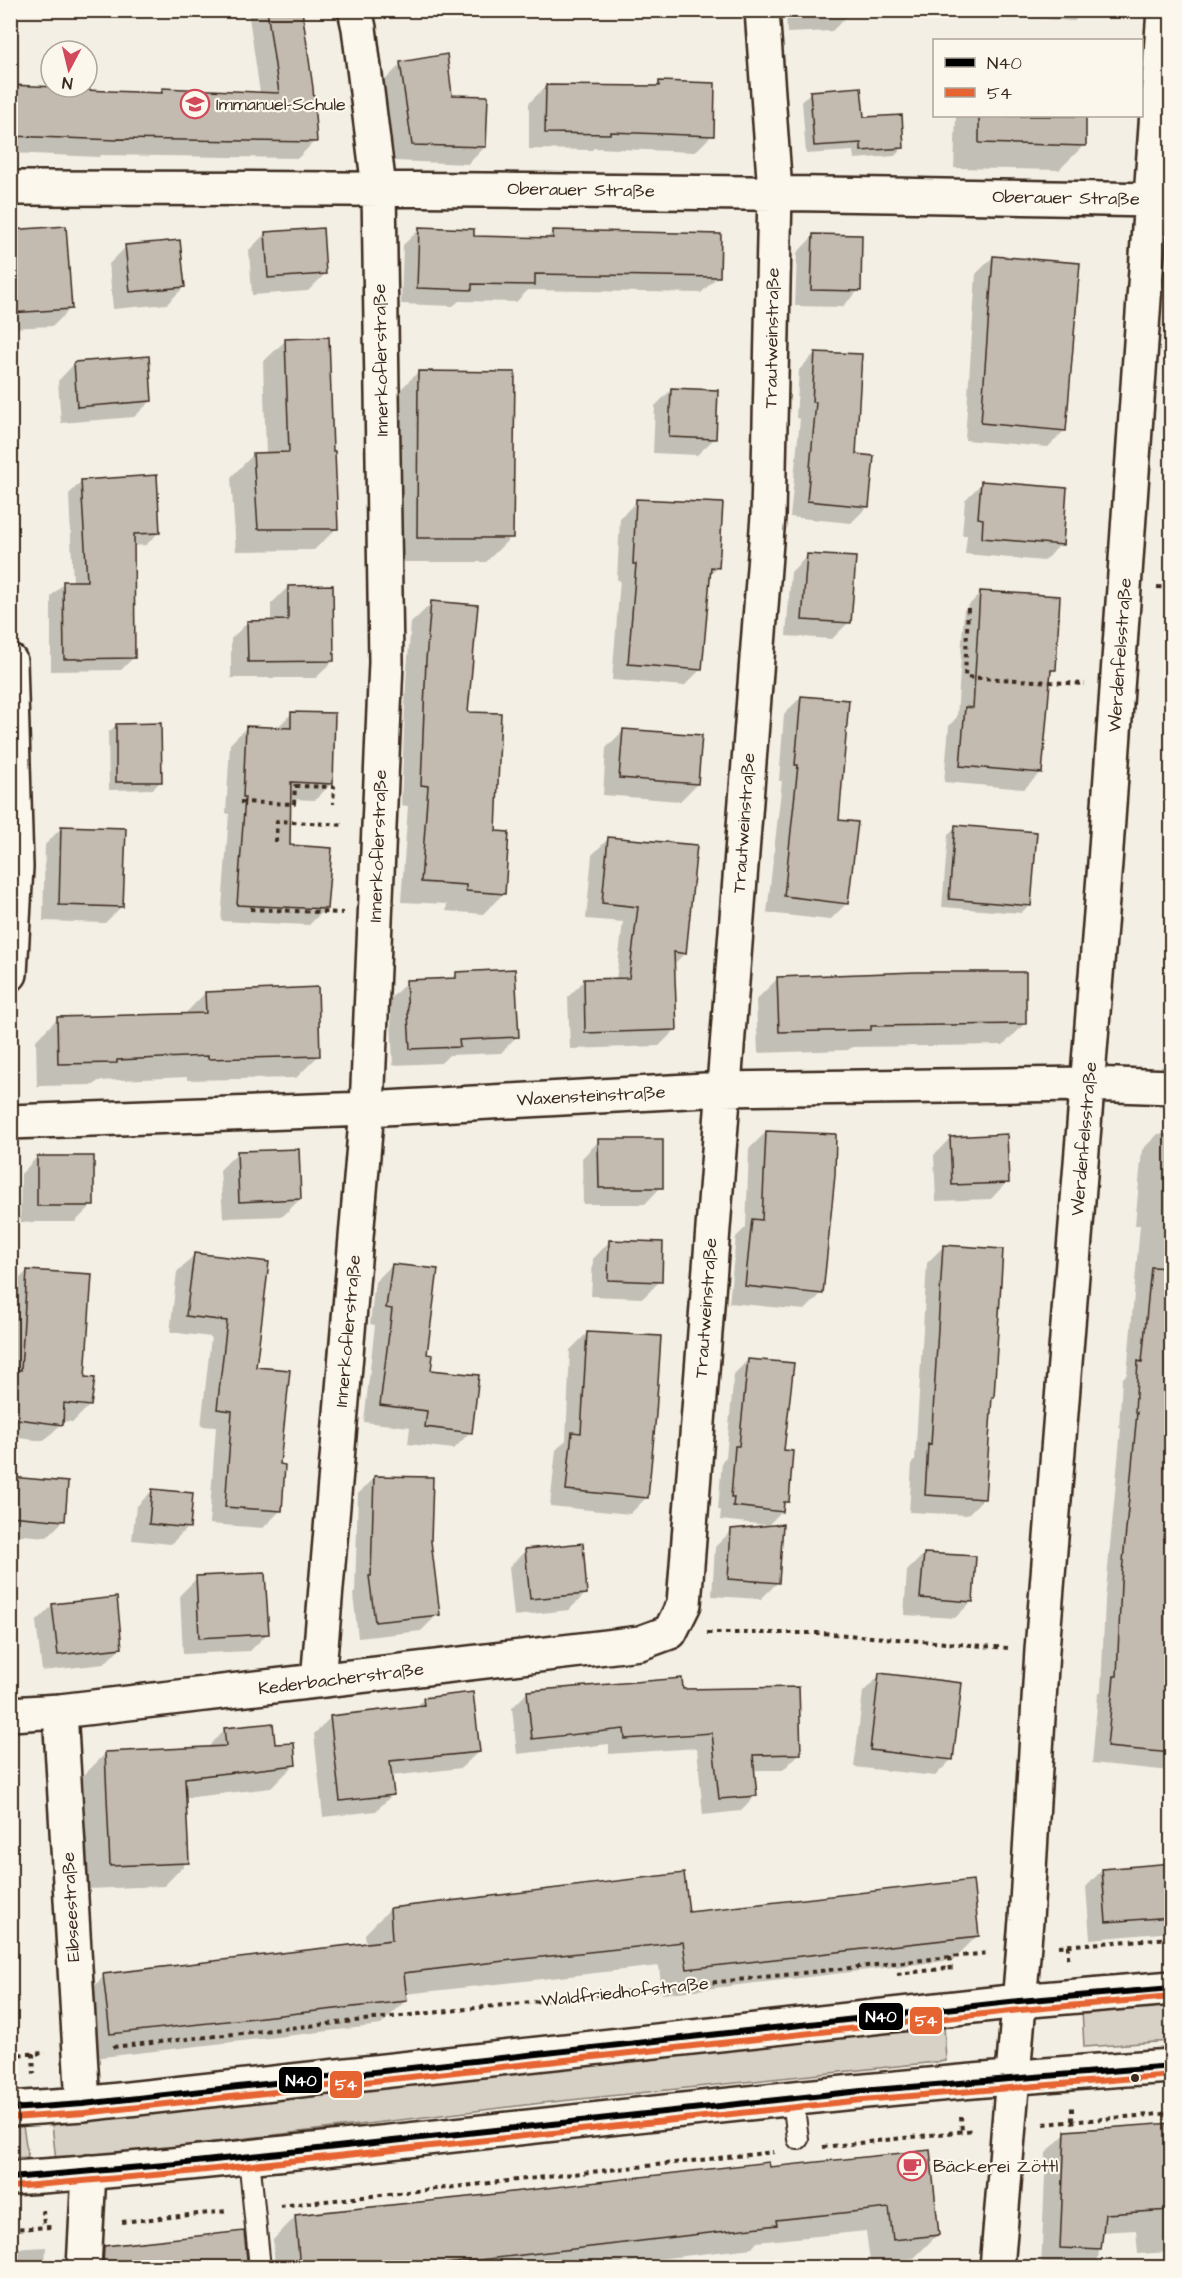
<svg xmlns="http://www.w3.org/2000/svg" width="1182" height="2278" viewBox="0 0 1182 2278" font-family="'Architects Daughter',sans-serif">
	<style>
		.green { fill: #d8d1c6; stroke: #8a7e72; stroke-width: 1.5 }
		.shadow { fill: #0003 }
		.building { fill: #c3bbb0; stroke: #3b2a1e; stroke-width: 1.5 }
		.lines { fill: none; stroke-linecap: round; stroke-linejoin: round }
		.lane-casing { stroke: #3b2a1e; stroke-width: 24 }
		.street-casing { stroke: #3b2a1e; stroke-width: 38 }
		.secondary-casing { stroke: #3b2a1e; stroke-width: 38 }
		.path { stroke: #3b2a1e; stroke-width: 4; stroke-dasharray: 4.5 4.5; stroke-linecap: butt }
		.lane { stroke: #fbf7ec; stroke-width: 20 }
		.street { stroke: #fbf7ec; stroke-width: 33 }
		.secondary { stroke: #fbf7ec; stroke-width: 33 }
		.bus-1-casing { stroke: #fbf7ec; stroke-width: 10 }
		.bus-2-casing { stroke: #fbf7ec; stroke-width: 10 }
		.bus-1 { stroke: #000; stroke-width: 6 }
		.bus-2 { stroke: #e66432; stroke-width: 6 }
		.bus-dot { fill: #3b2a1e; stroke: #fbf7ec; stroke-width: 2 }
		.labels { text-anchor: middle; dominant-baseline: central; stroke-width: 4.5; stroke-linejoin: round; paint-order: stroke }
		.poi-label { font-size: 18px; fill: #3b2a1e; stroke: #fbf7ec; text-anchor: start }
		.street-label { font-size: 18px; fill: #3b2a1e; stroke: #fbf7ec }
		.line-badge { stroke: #fbf7ec; stroke-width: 2 }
		.badge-label { font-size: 16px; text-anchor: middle; font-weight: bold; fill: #fff }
	</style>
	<rect width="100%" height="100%" fill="#f3efe4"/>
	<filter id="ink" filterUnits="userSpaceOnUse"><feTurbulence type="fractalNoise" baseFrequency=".0167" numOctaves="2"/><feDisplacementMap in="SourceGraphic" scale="12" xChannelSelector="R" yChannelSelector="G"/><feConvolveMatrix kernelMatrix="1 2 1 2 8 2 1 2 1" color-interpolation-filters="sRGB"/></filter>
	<g filter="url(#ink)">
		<path class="green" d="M1171,2003V2041L1084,2047L1082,2009Z
			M944,2025L946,2061L542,2103L56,2161L52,2125L544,2066Z
			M11,2120H22L28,2157L11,2158Z"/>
		<path class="shadow" d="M248,10H300L315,141L298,158L101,155L99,157L10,153V86L55,91L158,94L162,90L260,93Z
			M786,10H849V14L832,31L787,33Z
			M993,10H1085L1074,21L992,15Z
			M401,64L451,96L485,147L468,164L395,161L384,81Z
			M659,83L712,135L695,152L594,148L592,150L529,149V103L546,86L654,88Z
			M811,92L862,119L903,147L895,156L854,159L853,151L806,154L802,101Z
			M956,116H1085L1084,145L1059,170L954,168Z
			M420,229L472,238L546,239L553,232L718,276L701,293L528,290L516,302L459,301L453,306L401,304L403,245Z
			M10,231L70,309L53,326L10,328Z
			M266,233L325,274L308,291L252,295L249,250Z
			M813,236L859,290L842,307L795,306L797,253Z
			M126,247L184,287L167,304L113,309L109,264Z
			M993,257L1065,430L1048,447L965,440L976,274Z
			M286,340L331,453L337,528L314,550L236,551L231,477L254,454H266L263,362Z
			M815,353L868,506L851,523L790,517L800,419L796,418L799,370Z
			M74,364L151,401L134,417L61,423L58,381Z
			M418,372L511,537L486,562H392L393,397Z
			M672,389L714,439L697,455L653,453L655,406Z
			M82,481L159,532L146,545L133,546L134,657L121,670L51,671V596L64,583H73L69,494Z
			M982,483L1061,544L1044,561L965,554L967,535H962L965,500Z
			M637,501L718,567L709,576L701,669L684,686L612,680L620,580H617L620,518Z
			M808,555L849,622L832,639L786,636L791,572Z
			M288,587L333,661L316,678H231V639L248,622H271V604Z
			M981,593L1054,670L1049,675L1041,772L1024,789L944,782L949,726L957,717L964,610Z
			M432,603L467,713L494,832L504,893L483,914L446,911L447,904L401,902L408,806L401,805L406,681L411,623Z
			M801,697L838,822L847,903L830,920L767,913L782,781H779L784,714Z
			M292,713L332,783L315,800L289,799L288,847L326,908L309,925L221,921L229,814L226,813L230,744L247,727L276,729Z
			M116,725L161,781L153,789L109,790L108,733Z
			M623,731L697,784L680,801L603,795L606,748Z
			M956,826L1029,905L1021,913L942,907L948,835Z
			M61,828L122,906L105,923L43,921L45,845Z
			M608,839L685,953L673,965L675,1030L659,1046L570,1049L568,997L584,981L616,980L623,922L586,919L592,855Z
			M457,974L517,1036L501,1053L449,1055L441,1063L393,1065L390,999L407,982L450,980Z
			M778,978L1025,1024L1003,1045L852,1047L848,1050L758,1053L756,1000Z
			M205,993L318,1056L296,1078L187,1080V1077L98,1081L94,1085L37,1086L36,1040L58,1018L184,1015Z
			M766,1132L822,1293L805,1310L729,1303L736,1237L746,1227L749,1149Z
			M1158,1134H1172L1171,1771L1092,1763L1098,1694L1101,1691L1105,1600L1121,1428H1119L1122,1379L1127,1374L1140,1225H1135L1142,1150Z
			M950,1138L1007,1182L991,1199L936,1201L934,1155Z
			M599,1141L661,1187L645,1204H583L582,1158Z
			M237,1153L300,1199L283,1216L223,1218L220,1170Z
			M37,1157L92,1205L75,1222H20L21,1174Z
			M609,1242L660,1281L643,1298L591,1296L593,1259Z
			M944,1246L993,1396L990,1399L984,1498L967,1515L909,1512L912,1463L915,1460L927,1263Z
			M194,1255L254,1368L278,1466L280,1511L263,1528L209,1524L216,1427L201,1426L211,1337L170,1332L177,1272Z
			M392,1265L430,1371L470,1432L454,1449L408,1444L410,1427L364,1422L375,1325L370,1324L375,1282Z
			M27,1271L84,1379L90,1405L73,1422L61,1421V1424L44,1441L10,1437V1288Z
			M587,1333L647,1497L630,1514L550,1506L556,1450L566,1440L570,1350Z
			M748,1360L783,1452L787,1501L782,1506V1511L768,1525L720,1520L721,1510H718L722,1461L726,1457L734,1374Z
			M375,1477L430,1542L438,1614L421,1631L358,1638L353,1594L355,1592L358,1494Z
			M10,1479L64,1520L47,1537L10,1534Z
			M153,1490L188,1527L171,1544L132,1540L136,1507Z
			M732,1530L778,1582L761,1599L712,1596L715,1547Z
			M526,1550L586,1593L569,1610L514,1616L509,1567Z
			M924,1554L972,1601L955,1618L904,1615L907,1571Z
			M197,1578L267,1634L250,1651L183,1654L180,1595Z
			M53,1605L121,1647L104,1664L42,1671L36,1622Z
			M880,1675L952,1759L935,1776L854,1767L863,1692Z
			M682,1690L799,1754L783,1770H753L756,1795L740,1811L703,1815L697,1748L609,1754V1744L517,1754L512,1708L528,1692Z
			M424,1699L478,1752L461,1768L391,1776L393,1794L376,1811L323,1817L314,1734L331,1717L416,1707Z
			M225,1730L274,1746L294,1765L271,1788L184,1798L187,1862L164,1886L87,1889L83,1776L106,1753L206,1749Z
			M10,1772L14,1830L10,1833Z
			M1172,1864V1932L1090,1939L1086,1887L1102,1870Z
			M390,1909L687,1913L978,1935L953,1960L662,1994L659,1966L478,1986L405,1994L406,2000L381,2025L85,2059L79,2001L104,1976L366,1945L365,1934Z
			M1172,2124V2252L1138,2254L1136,2230L1101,2232L1097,2268H1041L1046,2153L1066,2133Z
			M929,2152L937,2235L914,2258L870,2262L866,2231L757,2242L752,2248L581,2268H275L273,2240L296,2216Z
			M46,2247L45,2268H10V2249Z"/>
		<path class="building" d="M267,10H302L313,88L317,142L118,139L117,140L10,136V85L57,87V89L162,93V88L279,93Z
			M447,54L452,95L488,96L486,147L412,145L400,62Z
			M659,81L715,83L714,136L610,132V134L545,133L546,85L659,86Z
			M861,87L864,117L902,115L904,148L861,151V143L814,146L810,91Z
			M979,116H1086V146L979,143Z
			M66,226L72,309L10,313V230Z
			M419,227L474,229V236L553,238V230L721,234L720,277L535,274V285L472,284V290L417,288Z
			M323,228L326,274L268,278L265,232Z
			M813,234L862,235L861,291L811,290Z
			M180,240L185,287L130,292L125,245Z
			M993,256L1080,263L1066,431L981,423Z
			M329,337L333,451H335L338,529H258L253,453L289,452L285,339Z
			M815,352L862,354L856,454L874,456L869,507L807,501L816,402H812Z
			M149,356L152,401L77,407L74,362Z
			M418,371L515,372L513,538H417Z
			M671,388L718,390L716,439L669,437Z
			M157,475L160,533L134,534L135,658L64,659L63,581H87L81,480Z
			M981,481L1067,488L1063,545L982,538L983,519L978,518Z
			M636,499L723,503L719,568L711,567L702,670L628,664L636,564H633Z
			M807,554L856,557L851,623L802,620Z
			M333,585L334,661L248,662L247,621L288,620V586Z
			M980,591L1060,596L1056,670H1051L1042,773L960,766L965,707L973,708Z
			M431,601L478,605L468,712L501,713L496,831L509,832L505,894L466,891V885L421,882L428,786L421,785L426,660Z
			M801,696L849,700L839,820L858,822L848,904L784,896L798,765H795Z
			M291,712L335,713L333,784L291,782L290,845L332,848L327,909L237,905L245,797H243L246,726L291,728Z
			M161,723L162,782H116V724Z
			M623,729L702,735L698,784L619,778Z
			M955,825L1037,832L1031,906L949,899Z
			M61,826L126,828L123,907L59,905Z
			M608,837L697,845L686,954L674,952L677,1030L585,1033L584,979L629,978L638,907L602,903Z
			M515,969L519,1037L459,1040L460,1047L410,1049L406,980L456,978V972Z
			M916,972H1026V1024L871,1026V1030L779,1032L777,977Z
			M318,987L320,1056L208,1059V1056L117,1060V1063L58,1064L57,1017L206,1013L205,992Z
			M766,1131L836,1134L835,1175L823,1294L745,1286L752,1219L762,1220Z
			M1007,1134L1009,1183L952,1185L950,1137Z
			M598,1139H663V1188H599Z
			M299,1149L301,1199L239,1202L237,1151Z
			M37,1156H94V1206H37Z
			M609,1240L663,1242L662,1282L608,1280Z
			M943,1245L1003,1249L994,1397H992L985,1499L925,1495L928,1444L931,1445Z
			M194,1253L269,1262L256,1367L290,1370L280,1464L285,1465L282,1511L225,1507L232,1411L217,1409L227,1321L186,1316Z
			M392,1264L438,1269L427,1354L433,1355L431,1370L479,1375L472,1433L425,1427L427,1411L380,1405L392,1309L386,1308Z
			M1151,1267L1172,1268V1753L1107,1747L1114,1676H1117L1121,1583L1137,1412H1135L1138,1361L1142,1362Z
			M27,1270L92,1274L85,1377L95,1378L91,1406L64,1403L63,1425L10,1418L15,1369L21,1370Z
			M587,1332L661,1336L656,1414L648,1498L566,1490L572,1432L581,1433Z
			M748,1359L794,1363L784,1450L793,1451L789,1502H784L783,1512L733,1506L734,1497H731L735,1446H739Z
			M374,1476L433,1477L431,1541L440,1615L375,1622L369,1576H371Z
			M10,1477L68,1482L65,1521L10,1516Z
			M152,1489L193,1493L190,1528L149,1524Z
			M783,1524L779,1583L728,1579L731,1529Z
			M583,1543L587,1594L530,1599L525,1549Z
			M924,1553L976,1556L973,1602L920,1598Z
			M265,1573L269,1634L199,1638L196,1576Z
			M117,1597L122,1648L58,1655L52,1604Z
			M879,1673L962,1683L953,1760L870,1750Z
			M682,1678L683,1689L799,1687L801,1754L753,1755L757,1796L719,1799L712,1733L625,1739L624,1729L532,1739L527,1691Z
			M473,1692L480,1752L390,1761L394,1795L340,1801L330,1716L424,1705L423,1698Z
			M273,1723L275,1744L294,1743L296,1765L185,1778L189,1863L110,1866L105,1752L226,1746L224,1728Z
			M1172,1863V1917L1106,1922L1102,1869Z
			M684,1873L689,1912L973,1880L979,1936L687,1969L683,1942L504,1961L404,1973L407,2001L110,2034L103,1974L392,1940L390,1908Z
			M1172,2123V2210L1105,2214L1101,2250L1060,2248L1065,2131Z
			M930,2150L939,2235L893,2240L889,2208L776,2220L777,2225L411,2268H300L295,2215L487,2195L769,2162L770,2167Z
			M244,2231L248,2268H103L104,2246Z"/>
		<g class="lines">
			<g class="lane-casing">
				<path id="lane" d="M793,2100L798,2139
					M249,2157L260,2268"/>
			</g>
			<g class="street-casing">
				<path id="street" d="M10,188C391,188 770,192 1151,200
					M10,661L16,867L10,974
					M10,1122L367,1109L723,1089L1089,1084L1172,1087
					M318,1681L367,1109L386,662L379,188L359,28L355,10
					M60,1711L83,2104
					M10,1714L60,1711L640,1643L670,1632L684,1604L768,516L775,192L762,10
					M84,2268L89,2172
					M997,2268L1026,1920L1042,1650L1105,863L1164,10"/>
			</g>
			<g class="secondary-casing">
				<path id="secondary" d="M10,2109L83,2104L1019,2001L1172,1988
					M10,2178C122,2172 233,2158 343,2147C619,2118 895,2083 1172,2066"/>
			</g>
			<path class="path" d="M1157,587L1172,588
				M968,608L965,677L1085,684
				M240,802L294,804L295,786L334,787L333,804
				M276,842L277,821L345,825
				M250,909L343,913
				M707,1633H822L1008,1648
				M1068,1945V1962
				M1059,1946L1172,1938
				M950,1957L951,1974
				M897,1974L951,1968
				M113,2047L988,1953
				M33,2053L34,2074
				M10,2055L46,2053
				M961,2116L962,2132
				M1072,2121V2107
				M1044,2124L1172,2113
				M823,2147L974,2130
				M280,2206L774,2152
				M43,2210L44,2227
				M122,2222L228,2211
				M10,2229L52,2227"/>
			<use href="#lane" class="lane"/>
			<use href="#street" class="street"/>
			<use href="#secondary" class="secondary"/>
			<g class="bus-1-casing">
				<path id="bus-1" d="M10,2109L83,2104L1019,2001L1172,1988
					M10,2178L177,2164L861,2091L1172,2066"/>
			</g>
			<g class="bus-2-casing">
				<path id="bus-2" d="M11,2118L84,2113L1020,2010L1172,1997
					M11,2187L178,2173L862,2100L1172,2075"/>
			</g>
			<use href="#bus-1" class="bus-1"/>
			<use href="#bus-2" class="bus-2"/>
		</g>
	</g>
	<defs>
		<g id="school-ring" transform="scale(1.5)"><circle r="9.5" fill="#fbf7ec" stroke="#d1495b" stroke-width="1.5"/><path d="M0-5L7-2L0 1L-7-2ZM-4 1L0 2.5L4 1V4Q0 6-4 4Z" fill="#d1495b"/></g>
		<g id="cafe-ring" transform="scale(1.5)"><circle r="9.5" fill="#fbf7ec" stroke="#d1495b" stroke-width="1.5"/><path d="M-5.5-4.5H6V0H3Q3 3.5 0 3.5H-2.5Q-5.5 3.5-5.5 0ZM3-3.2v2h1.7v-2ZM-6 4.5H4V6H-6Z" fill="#d1495b"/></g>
	</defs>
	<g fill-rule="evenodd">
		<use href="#school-ring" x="195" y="104"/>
		<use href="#cafe-ring" x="912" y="2166"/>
	</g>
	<circle class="bus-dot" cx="1135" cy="2078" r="5"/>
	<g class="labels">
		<g class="poi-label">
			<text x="216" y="104">Immanuel-Schule</text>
			<text x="933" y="2166">Bäckerei Zöttl</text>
		</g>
		<g class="street-label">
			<text transform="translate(581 190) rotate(1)">Oberauer Straße</text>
			<text transform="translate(1066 198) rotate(1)">Oberauer Straße</text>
			<text transform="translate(772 338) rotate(-89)">Trautweinstraße</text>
			<text transform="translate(381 360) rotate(-91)">Innerkoflerstraße</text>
			<text transform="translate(1120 655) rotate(-86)">Werdenfelsstraße</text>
			<text transform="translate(744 823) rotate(-86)">Trautweinstraße</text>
			<text transform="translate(378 846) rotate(-88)">Innerkoflerstraße</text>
			<text transform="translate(591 1096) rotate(-3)">Waxensteinstraße</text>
			<text transform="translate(1084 1139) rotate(-85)">Werdenfelsstraße</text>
			<text transform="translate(706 1308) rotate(-86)">Trautweinstraße</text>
			<text transform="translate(348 1331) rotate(-85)">Innerkoflerstraße</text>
			<text transform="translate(341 1679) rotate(-7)">Kederbacherstraße</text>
			<text transform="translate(71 1907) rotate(-93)">Eibseestraße</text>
			<text transform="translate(625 1992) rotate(-6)">Waldfriedhofstraße</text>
		</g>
	</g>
	<g class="line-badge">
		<rect x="858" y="2002" width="46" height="29" rx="6" fill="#000"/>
		<rect x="909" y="2006" width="34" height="29" rx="6" fill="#e66432"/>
		<rect x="278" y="2066" width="45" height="28" rx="6" fill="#000"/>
		<rect x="329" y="2070" width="34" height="29" rx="6" fill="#e66432"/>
	</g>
	<g class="badge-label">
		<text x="881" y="2022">N40</text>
		<text x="926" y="2026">54</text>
		<text x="301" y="2086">N40</text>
		<text x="346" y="2090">54</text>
	</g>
	<rect width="1182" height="2278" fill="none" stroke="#fbf7ec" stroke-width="36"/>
	<rect x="18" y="18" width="1146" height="2242" fill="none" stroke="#3b2a1e" stroke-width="2" filter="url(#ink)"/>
	<rect x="933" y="39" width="210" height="78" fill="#fbf7ec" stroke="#aea59a" stroke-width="1.5"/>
	<rect x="945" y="58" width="30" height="9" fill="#000000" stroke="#aea59a" stroke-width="1.5"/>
	<text x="987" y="69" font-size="18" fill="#3b2a1e">N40</text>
	<rect x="945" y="88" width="30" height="9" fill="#e66432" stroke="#aea59a" stroke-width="1.5"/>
	<text x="987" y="99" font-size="18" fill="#3b2a1e">54</text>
	<g transform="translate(69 69) rotate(187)"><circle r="28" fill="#fbf7ec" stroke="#aea59a" stroke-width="1.5"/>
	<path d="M0-4.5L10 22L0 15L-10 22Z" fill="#d1495b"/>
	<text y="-9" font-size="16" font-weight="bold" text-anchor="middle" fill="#3b2a1e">N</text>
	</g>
</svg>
